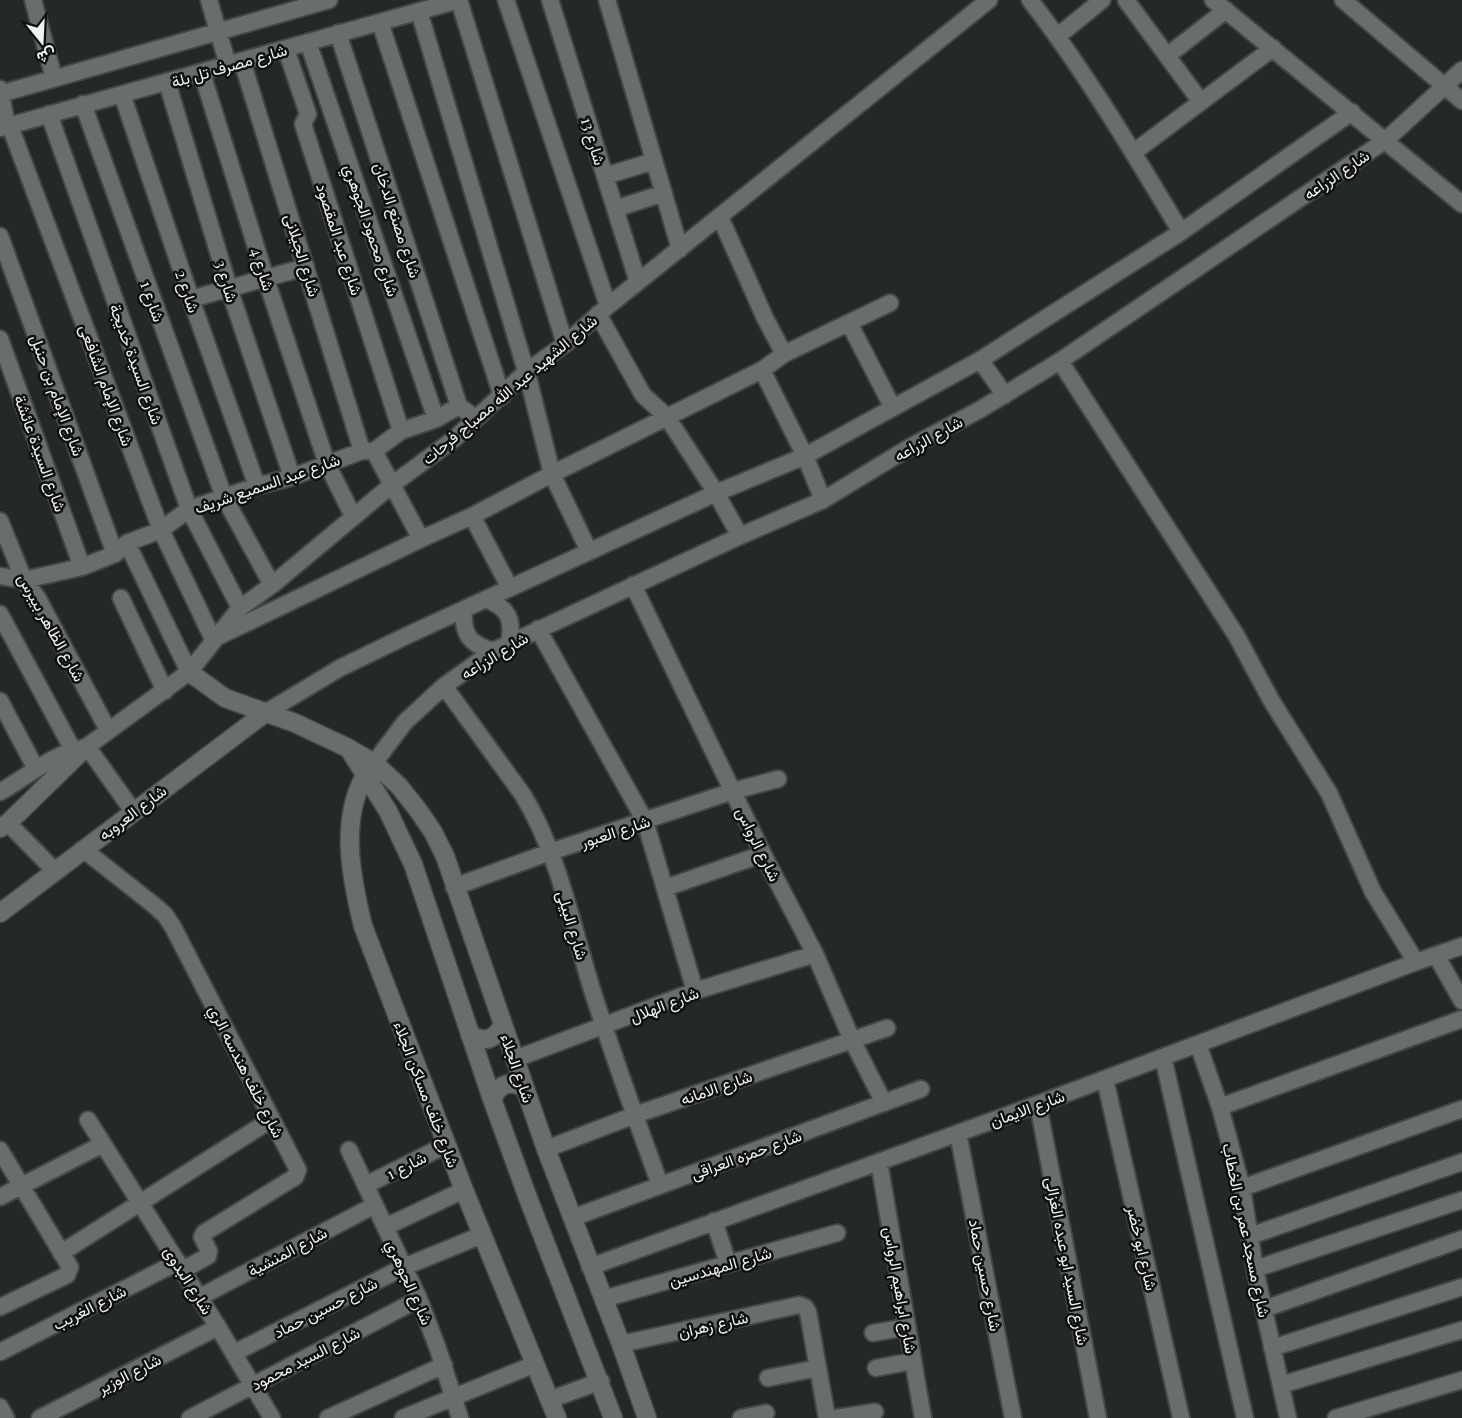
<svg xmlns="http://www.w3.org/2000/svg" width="1462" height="1418" viewBox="0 0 1462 1418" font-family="'Playfair Display',Vazirmatn,serif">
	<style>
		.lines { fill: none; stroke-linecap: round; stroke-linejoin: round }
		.street-casing { stroke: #444747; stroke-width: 20 }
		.secondary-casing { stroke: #444747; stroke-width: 21 }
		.street { stroke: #696d6d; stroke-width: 16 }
		.secondary { stroke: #696d6d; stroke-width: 18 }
		.labels { text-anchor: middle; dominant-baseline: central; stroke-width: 5; stroke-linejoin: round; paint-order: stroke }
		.street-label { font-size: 16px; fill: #f0f2f2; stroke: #0f1010 }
	</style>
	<rect width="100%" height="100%" fill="#252828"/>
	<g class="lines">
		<g class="street-casing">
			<path id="street" d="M33,0L54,78
				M209,0L228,65
				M459,0L565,344
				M506,0L608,306
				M550,0L638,282
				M607,0L680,249
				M1030,0C1086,73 1134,153 1181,232
				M1126,0L1201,102
				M1213,0L1462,204
				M1343,0L1462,101
				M419,11L529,381L552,474L589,551
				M380,22L502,396
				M338,33L459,406
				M1058,36L1102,0
				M308,42L436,419
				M286,49L308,114L303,124L401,431
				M1167,56L1226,10
				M242,61L362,451
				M202,73L266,279L327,464L353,516
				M167,82L229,288L292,477
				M0,89L7,126
				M0,94L329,0
				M122,94L191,299L257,486
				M83,104L224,497L272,585
				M49,114L189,509L240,608
				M10,126L161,530L213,639L421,539L472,516L552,474L762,370L784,354L890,303
				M1,128L459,0
				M1134,152L1273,48
				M605,176L654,161
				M615,209L664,193
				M720,217L765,318L784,354
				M0,236L115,554
				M191,299L306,267
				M598,314L643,395L667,417L716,493L740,536
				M849,323L893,408
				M0,339L82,567
				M980,360L1005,395
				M1060,361L1236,635L1271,700L1329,793L1373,892L1416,962
				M762,370L805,456L823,500
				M374,451L421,539
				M472,516L510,588
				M0,521L24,580L37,597L108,730
				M127,543L189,672
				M0,576L24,580L82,567L115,554L127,543L161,530L189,509L257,486L292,477L362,451H374L401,431L436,419L459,406L475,418
				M633,585L763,854L815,954L852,1040L884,1103
				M121,598L165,691
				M486,599C508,608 514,619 509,643
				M464,609C462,634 469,644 493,651
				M0,614L73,750
				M538,629L645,821L695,991
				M444,686L523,795C557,851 571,920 590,983C611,1051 636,1118 660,1185
				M0,701L36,769
				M265,713L340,668L408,635L716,493L805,456L980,360L1181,232L1352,112
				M85,748L91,752L133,811
				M374,763L405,722L444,686L493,651L740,536L823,500L910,447L981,409L1060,361L1386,140L1462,70
				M0,792C27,777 53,753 85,748L189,672L240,608L272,585L393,484L454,439L526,372L565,344L608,306L989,0
				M8,823L55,871
				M83,849L155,906L165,915L173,927L298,1170L295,1177L204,1233L202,1237L209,1251L208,1256L183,1270
				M454,887L550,852L733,791L778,779
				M665,888L763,854
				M1436,955L1462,1001
				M1198,1044L1220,1107L1242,1188L1255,1269L1288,1418
				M1163,1057L1245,1418
				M515,1059L695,991L815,954
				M1105,1079L1181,1418
				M1038,1104L1098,1418
				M1220,1107L1462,1019
				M88,1120L218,1327L272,1418
				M958,1133L1013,1418
				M546,1149L635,1115L887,1028
				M0,1150L70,1267L67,1275L0,1307
				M349,1150L419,1299L438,1349L460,1418
				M879,1162L923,1418
				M366,1185L446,1145
				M1242,1188L1462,1109
				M0,1197L103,1144
				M572,1218L921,1089
				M714,1221L728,1263
				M385,1227L464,1190
				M1250,1236L1462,1162
				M61,1253L272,1119
				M590,1267L1038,1104L1416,962L1462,946
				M1255,1269L1462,1200
				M200,1297L375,1205
				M603,1299L837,1233
				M1264,1309L1462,1239
				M873,1333L907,1327
				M621,1344L799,1305L805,1307L808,1312L827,1418
				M1272,1348L1462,1287
				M0,1352L178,1262
				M234,1353L404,1267L482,1235
				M876,1368L913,1361
				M768,1378L818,1368
				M1281,1385L1462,1330
				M549,1400L601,1381
				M0,1407L6,1418
				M40,1418L218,1327
				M190,1418L419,1299
				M328,1418L444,1365
				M403,1418L535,1364
				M741,1418L766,1413
				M836,1418L875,1412
				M1336,1418L1462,1380"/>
		</g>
		<g class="secondary-casing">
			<path id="secondary" d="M189,672L225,698L295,723L348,748L374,763L399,786L418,810L433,832L445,856L546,1149L621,1344L647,1418
				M349,749L388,811L413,864L492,1099L528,1198L613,1418
				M369,769C338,815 351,877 363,926L464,1190L557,1418
				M0,828L8,823L85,748
				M0,913L265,713
				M470,1035C486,1043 495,1040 503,1024
				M492,1099C500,1083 509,1080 525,1088"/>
		</g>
		<use href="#street" class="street"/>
		<use href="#secondary" class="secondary"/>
	</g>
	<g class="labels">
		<g class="street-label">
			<text transform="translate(229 65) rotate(-16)">شارع مصرف تل بلة</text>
			<text transform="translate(594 141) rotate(73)">شارع 13</text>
			<text transform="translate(1336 174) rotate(-34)">شارع الزراعه</text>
			<text transform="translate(398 220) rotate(72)">شارع مصنع الدخان</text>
			<text transform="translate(372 230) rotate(71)">شارع محمود الجوهري</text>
			<text transform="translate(340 239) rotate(72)">شارع عبد المقصود</text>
			<text transform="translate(303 255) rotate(73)">شارع الجيلانى</text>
			<text transform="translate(263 269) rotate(72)">شارع 4</text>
			<text transform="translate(227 281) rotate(73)">شارع 3</text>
			<text transform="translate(188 291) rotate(71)">شارع 2</text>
			<text transform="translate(153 301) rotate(70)">شارع 1</text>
			<text transform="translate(137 364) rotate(70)">شارع السيدة خديجة</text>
			<text transform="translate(107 385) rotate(70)">شارع الإمام الشافعى</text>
			<text transform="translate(509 389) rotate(-40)">شارع الشهيد عبد الله مصباح فرحات</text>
			<text transform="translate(58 395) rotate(70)">شارع الإمام بن حنبل</text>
			<text transform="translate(928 438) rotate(-29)">شارع الزراعه</text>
			<text transform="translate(41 453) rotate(70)">شارع السيدة عائشة</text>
			<text transform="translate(267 483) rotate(-19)">شارع عبد السميع شريف</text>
			<text transform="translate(52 627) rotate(61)">شارع الظاهر بيبرس</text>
			<text transform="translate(494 655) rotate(-31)">شارع الزراعه</text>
			<text transform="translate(132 812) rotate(-37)">شارع العروبه</text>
			<text transform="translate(615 831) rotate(-18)">شارع العبور</text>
			<text transform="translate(759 844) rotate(64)">شارع الرواس</text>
			<text transform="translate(573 925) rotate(73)">شارع البيلى</text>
			<text transform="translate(664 1004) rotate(-21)">شارع الهلال</text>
			<text transform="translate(518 1068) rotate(71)">شارع الجلاء</text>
			<text transform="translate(247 1071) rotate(63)">شارع خلف هندسه الري</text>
			<text transform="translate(716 1087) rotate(-19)">شارع الامانه</text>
			<text transform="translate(427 1094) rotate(69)">شارع خلف مساكن الجلاء</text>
			<text transform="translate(1027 1108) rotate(-20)">شارع الايمان</text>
			<text transform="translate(746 1154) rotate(-20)">شارع حمزه العراقى</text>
			<text transform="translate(406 1165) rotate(-27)">شارع 1</text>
			<text transform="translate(1247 1230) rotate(78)">شارع مسجد عمر بن الخطاب</text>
			<text transform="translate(1143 1248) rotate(77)">شارع ابو خضر</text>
			<text transform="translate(287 1251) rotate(-28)">شارع المنشية</text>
			<text transform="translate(1068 1261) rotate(79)">شارع السيد ابو عبده الغزالى</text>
			<text transform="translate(720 1266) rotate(-16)">شارع المهندسين</text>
			<text transform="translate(986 1275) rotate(79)">شارع حسين حماد</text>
			<text transform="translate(189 1280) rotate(58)">شارع البدوى</text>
			<text transform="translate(410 1282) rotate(66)">شارع الجوهري</text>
			<text transform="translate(901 1290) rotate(80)">شارع ابراهيم الرواس</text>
			<text transform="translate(89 1307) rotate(-27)">شارع الغريب</text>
			<text transform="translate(325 1307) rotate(-27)">شارع حسين حماد</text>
			<text transform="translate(713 1324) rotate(-13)">شارع زهران</text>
			<text transform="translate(305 1358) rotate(-27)">شارع السيد محمود</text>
			<text transform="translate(129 1373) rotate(-27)">شارع الوزير</text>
		</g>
	</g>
	<g transform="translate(42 42) rotate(162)" stroke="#0f1010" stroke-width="4.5" paint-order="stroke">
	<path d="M0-4.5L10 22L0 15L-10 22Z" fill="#f0f2f2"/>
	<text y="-9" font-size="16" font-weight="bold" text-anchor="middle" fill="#f0f2f2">ش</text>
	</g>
</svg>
